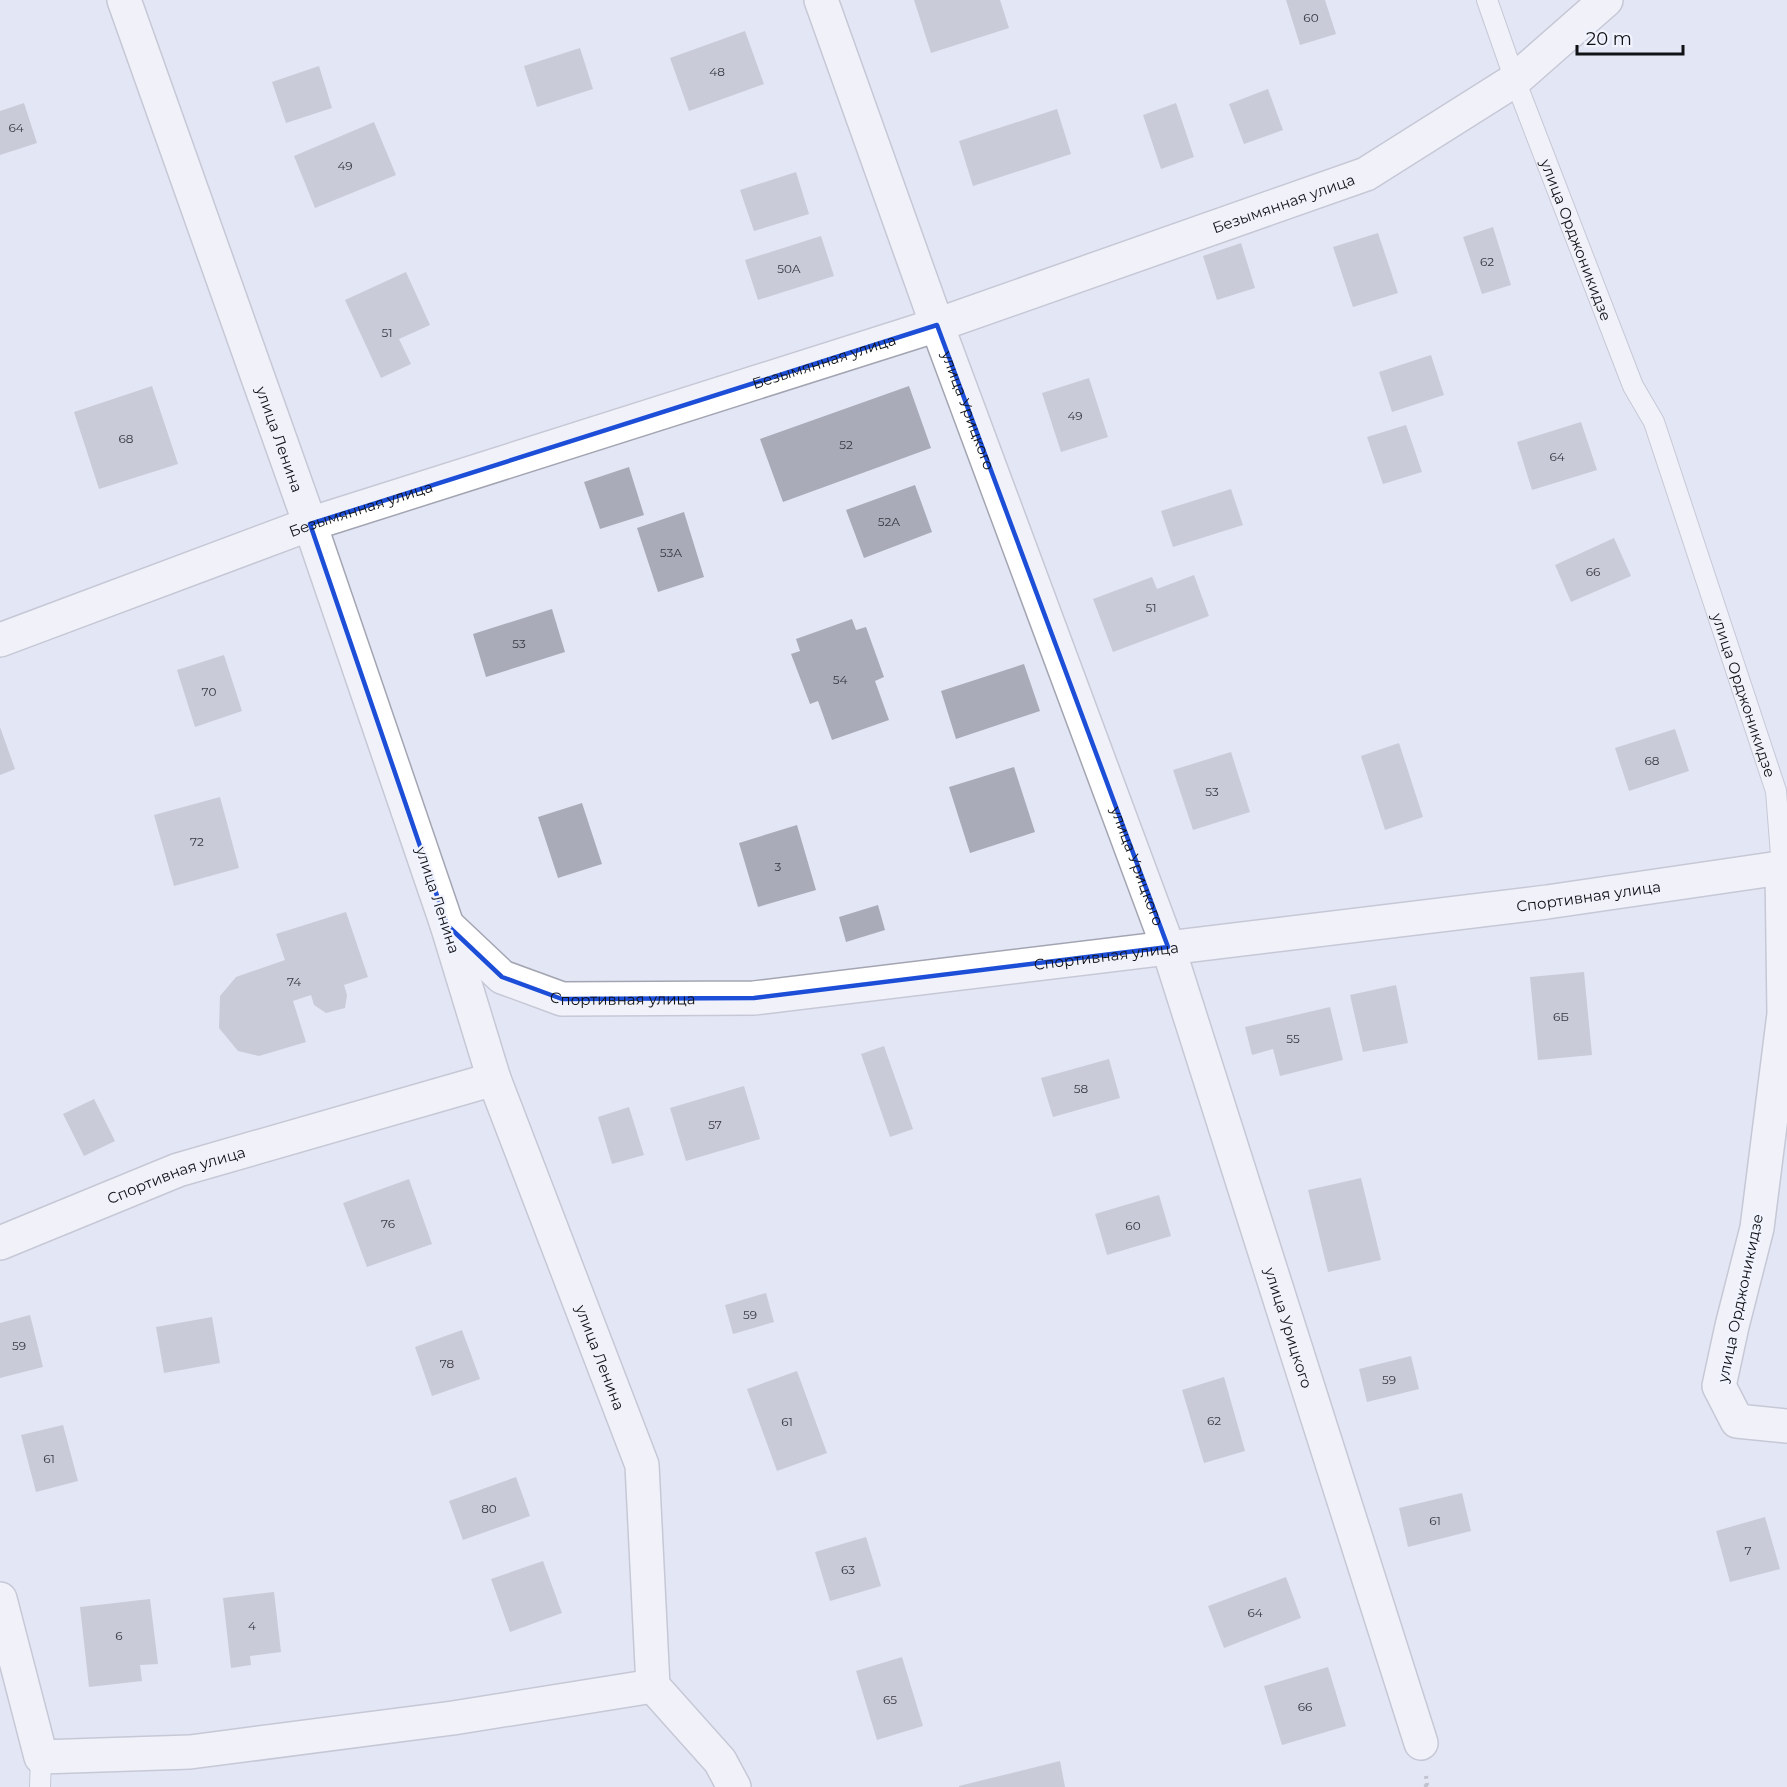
<svg xmlns="http://www.w3.org/2000/svg" width="1787" height="1787" viewBox="0 0 1787 1787" font-family="Montserrat,sans-serif">
	<style>
		.building { fill: #a9abb9 }
		.lines { fill: none; stroke-linecap: round; stroke-linejoin: round }
		.service-casing { stroke: #a3a5b2; stroke-width: 22 }
		.minor-casing { stroke: #a3a5b2; stroke-width: 36 }
		.tertiary-casing { stroke: #a3a5b2; stroke-width: 36 }
		.path { stroke: #9799a3; stroke-width: 4; stroke-dasharray: 4.5 4.5; stroke-linecap: butt }
		.service { stroke: #fff; stroke-width: 20 }
		.minor { stroke: #fff; stroke-width: 33 }
		.tertiary { stroke: #fff; stroke-width: 33 }
		.marked { fill: none; stroke: #1d4ed8; stroke-width: 4.5; stroke-linejoin: round }
		.labels { text-anchor: middle; dominant-baseline: central; stroke-width: 4.5; stroke-linejoin: round; paint-order: stroke }
		.number-label { font-size: 12px; fill: #37383f }
		.street-label { font-size: 15px; fill: #111216; stroke: #f1f4ff }
	</style>
	<rect width="100%" height="100%" fill="#e3e6f4"/>
	<path class="building" d="M914,0H1000L1009,28L931,53Z
		M1286,0H1325L1336,34L1300,45Z
		M745,31L764,84L689,111L670,58Z
		M580,48L593,89L537,107L524,66Z
		M319,66L332,108L286,123L272,82Z
		M1268,89L1283,130L1244,144L1229,104Z
		M24,103L37,143L0,155V111Z
		M1176,103L1194,157L1161,169L1143,115Z
		M1057,109L1071,154L973,186L959,141Z
		M374,122L396,175L315,208L294,156Z
		M796,172L809,214L754,231L740,190Z
		M1493,227L1511,285L1482,294L1463,237Z
		M1378,233L1398,293L1353,307L1333,247Z
		M821,236L834,276L758,300L745,260Z
		M1241,243L1255,288L1217,300L1203,256Z
		M406,272L430,325L399,339L411,364L381,378L345,300Z
		M1431,355L1444,395L1392,412L1379,372Z
		M1089,378L1108,437L1061,452L1042,393Z
		M152,386L178,464L99,489L74,412Z
		M909,386L931,448L783,502L760,439Z
		M1581,422L1597,470L1532,490L1517,442Z
		M1406,425L1422,472L1383,484L1367,437Z
		M629,467L644,515L600,529L584,482Z
		M915,485L932,532L864,558L846,510Z
		M1231,489L1243,525L1173,547L1161,511Z
		M684,512L704,577L658,592L637,528Z
		M1614,538L1631,576L1571,602L1555,565Z
		M1194,575L1209,616L1113,652L1093,599L1152,577L1157,589Z
		M552,609L565,652L486,677L473,634Z
		M852,619L856,630L866,627L884,677L875,681L889,720L832,740L818,701L810,704L791,654L800,651L796,639Z
		M224,655L242,711L195,727L177,670Z
		M1024,664L1040,711L956,739L941,691Z
		M0,727L15,769L0,775Z
		M1675,729L1689,771L1629,791L1615,748Z
		M1399,743L1423,817L1385,830L1361,756Z
		M1231,752L1250,812L1193,830L1173,770Z
		M1014,767L1035,832L970,853L949,787Z
		M220,797L239,868L174,886L154,815Z
		M582,803L602,864L558,878L538,817Z
		M797,825L816,890L758,907L739,843Z
		M878,905L885,930L846,942L839,917Z
		M346,912L368,977L344,985L347,995L345,1008L326,1013L314,1005L311,995L293,1001L306,1042L259,1056L238,1051L219,1028L220,996L236,977L285,960L276,934Z
		M1584,972L1592,1055L1538,1060L1530,977Z
		M1396,985L1408,1043L1363,1052L1350,995Z
		M1330,1007L1343,1060L1280,1076L1273,1049L1252,1055L1245,1027Z
		M884,1046L913,1129L890,1137L861,1054Z
		M1109,1059L1120,1098L1053,1117L1041,1078Z
		M744,1086L760,1139L686,1161L670,1108Z
		M94,1099L115,1141L84,1156L63,1114Z
		M629,1107L644,1155L612,1164L598,1117Z
		M1361,1178L1381,1260L1328,1272L1308,1190Z
		M409,1179L432,1244L367,1267L343,1203Z
		M1159,1195L1171,1236L1107,1255L1095,1214Z
		M766,1293L774,1322L733,1334L725,1305Z
		M30,1315L43,1367L0,1378V1323Z
		M212,1317L220,1363L164,1373L156,1327Z
		M462,1330L480,1379L432,1396L415,1347Z
		M1411,1356L1419,1389L1367,1402L1359,1369Z
		M797,1371L827,1453L777,1471L747,1389Z
		M1224,1377L1245,1451L1204,1463L1182,1390Z
		M63,1425L78,1481L36,1492L21,1435Z
		M516,1477L530,1516L463,1540L449,1501Z
		M1462,1493L1471,1531L1408,1547L1399,1508Z
		M1765,1517L1780,1569L1730,1582L1716,1531Z
		M866,1537L881,1586L830,1601L815,1552Z
		M543,1561L562,1613L510,1632L491,1579Z
		M1286,1577L1301,1618L1224,1648L1208,1606Z
		M274,1592L281,1652L250,1656L251,1665L231,1668L223,1598Z
		M150,1599L158,1664L140,1665L142,1681L89,1687L80,1607Z
		M902,1657L923,1726L877,1740L856,1671Z
		M1328,1667L1346,1726L1282,1745L1264,1686Z
		M1060,1761L1065,1787H959V1786Z"/>
	<g class="lines">
		<g class="service-casing">
			<g id="service">
				<path id="s1" d="M1487,0L1515,80L1633,386L1654,422L1776,791L1782,868"/>
				<path d="M40,1787L41,1757"/>
			</g>
		</g>
		<g class="minor-casing">
			<g id="minor">
				<path id="s2" d="M821,0L937,325L1168,947L1421,1743"/>
				<path id="s3" d="M0,640L310,524L937,325L1366,174L1515,80L1606,0"/>
				<path d="M1782,868L1784,1014L1757,1228L1732,1326L1719,1386L1737,1421L1787,1426"/>
				<path id="s4" d="M447,925L494,1079L642,1465L653,1686L720,1761L734,1787"/>
				<path id="s5" d="M0,1243L178,1170L494,1079"/>
				<path d="M0,1599L41,1757L190,1752L453,1718L653,1686"/>
			</g>
		</g>
		<g class="tertiary-casing">
			<g id="tertiary">
				<path id="s6" d="M124,0L310,524L447,925L502,977L562,999L754,998L1547,902L1787,867"/>
			</g>
		</g>
		<path class="path" d="M1425,1787L1427,1784L1426,1776"/>
		<use href="#service" class="service"/>
		<use href="#minor" class="minor"/>
		<use href="#tertiary" class="tertiary"/>
	</g>
	<path d="M0 0H1787V1787H0ZM937,325L1168,947L754,998L562,999L502,977L447,925L310,524Z" fill="#e3e6f4" fill-opacity=".55" fill-rule="evenodd"/>
	<path class="marked" d="M937,325L1168,947L754,998L562,999L502,977L447,925L310,524Z"/>
	<g class="labels">
		<g class="number-label">
			<text x="1311" y="17">60</text>
			<text x="717" y="71">48</text>
			<text x="16" y="127">64</text>
			<text x="345" y="165">49</text>
			<text x="1487" y="261">62</text>
			<text x="789" y="268">50А</text>
			<text x="387" y="332">51</text>
			<text x="1075" y="415">49</text>
			<text x="126" y="438">68</text>
			<text x="846" y="444">52</text>
			<text x="1557" y="456">64</text>
			<text x="889" y="521">52А</text>
			<text x="671" y="552">53А</text>
			<text x="1593" y="571">66</text>
			<text x="1151" y="607">51</text>
			<text x="519" y="643">53</text>
			<text x="840" y="679">54</text>
			<text x="209" y="691">70</text>
			<text x="1652" y="760">68</text>
			<text x="1212" y="791">53</text>
			<text x="197" y="841">72</text>
			<text x="778" y="866">3</text>
			<text x="294" y="981">74</text>
			<text x="1561" y="1016">6Б</text>
			<text x="1293" y="1038">55</text>
			<text x="1081" y="1088">58</text>
			<text x="715" y="1124">57</text>
			<text x="388" y="1223">76</text>
			<text x="1133" y="1225">60</text>
			<text x="750" y="1314">59</text>
			<text x="19" y="1345">59</text>
			<text x="447" y="1363">78</text>
			<text x="1389" y="1379">59</text>
			<text x="1214" y="1420">62</text>
			<text x="787" y="1421">61</text>
			<text x="49" y="1458">61</text>
			<text x="489" y="1508">80</text>
			<text x="1435" y="1520">61</text>
			<text x="1748" y="1550">7</text>
			<text x="848" y="1569">63</text>
			<text x="1255" y="1612">64</text>
			<text x="252" y="1625">4</text>
			<text x="119" y="1635">6</text>
			<text x="890" y="1699">65</text>
			<text x="1305" y="1706">66</text>
		</g>
		<g class="street-label">
			<text stroke="none"><textPath href="#s3" startOffset="1356">Безымянная улица</textPath></text>
			<text stroke="none"><textPath href="#s1" startOffset="256">улица Орджоникидзе</textPath></text>
			<text stroke="none"><textPath href="#s3" startOffset="870">Безымянная улица</textPath></text>
			<text stroke="none"><textPath href="#s2" startOffset="436">улица Урицкого</textPath></text>
			<text stroke="none"><textPath href="#s6" startOffset="466">улица Ленина</textPath></text>
			<text stroke="none"><textPath href="#s3" startOffset="384">Безымянная улица</textPath></text>
			<text stroke="none"><textPath href="#s1" startOffset="742">улица Орджоникидзе</textPath></text>
			<text stroke="none"><textPath href="#s2" startOffset="922">улица Урицкого</textPath></text>
			<text stroke="none"><textPath href="#s6" startOffset="2152">Спортивная улица</textPath></text>
			<text transform="translate(438 900) rotate(72)">улица Ленина</text>
			<text stroke="none"><textPath href="#s6" startOffset="1666">Спортивная улица</textPath></text>
			<text stroke="none"><textPath href="#s6" startOffset="1180">Спортивная улица</textPath></text>
			<text stroke="none"><textPath href="#s5" startOffset="189">Спортивная улица</textPath></text>
			<text transform="translate(1740 1298) rotate(-78)">улица Орджоникидзе</text>
			<text stroke="none"><textPath href="#s2" startOffset="1408">улица Урицкого</textPath></text>
			<text stroke="none"><textPath href="#s4" startOffset="459">улица Ленина</textPath></text>
		</g>
	</g>
	<path d="M1577 45v9h106v-9" fill="none" stroke="#111216" stroke-width="3"/>
	<text x="1586" y="45" font-size="18" fill="#111216" stroke="#f1f4ff" stroke-width="4.5" paint-order="stroke">20 m</text>
</svg>
